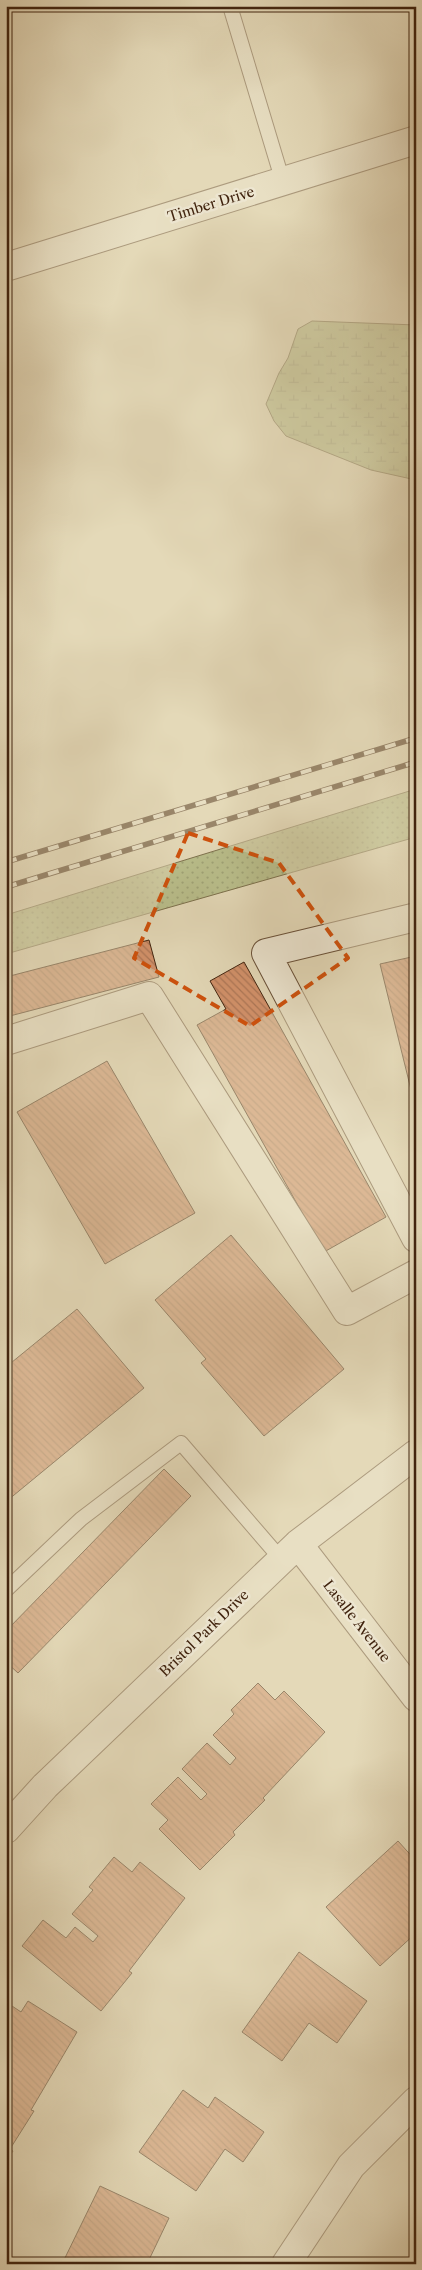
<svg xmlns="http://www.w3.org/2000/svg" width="422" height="2270" viewBox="0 0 422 2270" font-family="'Libre Caslon Text',serif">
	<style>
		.grass { fill: url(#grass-dots); stroke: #7d714d }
		.wetland { fill: url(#wetland-marsh); stroke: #7d714d }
		.building { fill: url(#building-back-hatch); stroke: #41240f }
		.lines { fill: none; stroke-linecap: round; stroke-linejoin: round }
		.service-casing { stroke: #6a5139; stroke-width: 16 }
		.minor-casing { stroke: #6a5139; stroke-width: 30 }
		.service { stroke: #ede6d1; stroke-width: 14 }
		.minor { stroke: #ede6d1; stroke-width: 28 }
		.rail-casing { stroke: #41240f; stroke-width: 5.5 }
		.rail { stroke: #ede6d1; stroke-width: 4; stroke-dasharray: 11; stroke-linecap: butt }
		.marked { fill: none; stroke: #cf510c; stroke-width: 4; stroke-dasharray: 10 6; stroke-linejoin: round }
		.labels { text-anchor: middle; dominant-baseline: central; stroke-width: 5; stroke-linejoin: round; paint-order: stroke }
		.street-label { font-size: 14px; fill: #41240f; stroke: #ede6d1 }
	</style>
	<defs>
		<pattern id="grass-dots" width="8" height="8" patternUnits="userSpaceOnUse" patternTransform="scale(1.25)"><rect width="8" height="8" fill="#b9be8b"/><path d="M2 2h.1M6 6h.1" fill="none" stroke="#a0a377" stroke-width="1.8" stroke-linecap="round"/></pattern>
		<pattern id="wetland-marsh" width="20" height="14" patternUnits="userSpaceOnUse" patternTransform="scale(1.25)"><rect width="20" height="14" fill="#b9be8b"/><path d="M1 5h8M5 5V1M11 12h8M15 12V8" fill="none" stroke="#a0a377"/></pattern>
		<pattern id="building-back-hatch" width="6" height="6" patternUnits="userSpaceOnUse" patternTransform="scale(1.25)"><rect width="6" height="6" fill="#d2916a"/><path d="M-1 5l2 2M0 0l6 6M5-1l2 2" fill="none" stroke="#ac7656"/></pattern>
	</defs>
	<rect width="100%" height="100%" fill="#e4d9b8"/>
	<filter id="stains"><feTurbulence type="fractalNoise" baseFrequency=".004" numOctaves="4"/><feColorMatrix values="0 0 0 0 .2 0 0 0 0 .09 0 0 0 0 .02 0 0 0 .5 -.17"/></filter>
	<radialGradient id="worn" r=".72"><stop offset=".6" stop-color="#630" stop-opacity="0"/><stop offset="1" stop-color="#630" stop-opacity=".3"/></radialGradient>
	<path class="grass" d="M416,789V837L6,954V915Z"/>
	<path class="wetland" d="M312,321L416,325V480L371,470L286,436L274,421L266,404L279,373L288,358L298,329Z"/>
	<path class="building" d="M149,940L159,977L6,1017V977Z
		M416,956V1110L380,964Z
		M244,962L386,1217L324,1252L197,1025L226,1009L210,981Z
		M107,1061L195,1213L105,1264L17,1112Z
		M231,1235L344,1369L264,1436L201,1363L206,1359L155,1300Z
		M77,1309L144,1388L8,1500L6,1367Z
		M164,1469L191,1496L18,1673L6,1662V1631Z
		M258,1683L275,1700L284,1691L325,1732L263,1798L265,1800L233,1832L235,1835L200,1870L159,1829L168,1820L151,1804L178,1777L201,1800L207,1794L182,1769L207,1743L230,1765L236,1758L213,1735L234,1714L231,1710Z
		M398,1841L416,1861V1933L380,1966L326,1907Z
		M114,1857L132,1872L140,1862L185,1898L129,1971L132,1973L101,2011L22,1946L43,1920L66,1938L75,1927L93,1942L98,1936L72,1914L93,1890L89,1887Z
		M299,1952L367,2001L337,2043L309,2023L282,2061L242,2032Z
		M28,2001L77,2032L31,2110L34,2111L10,2149L13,2151L6,2161V2057L8,2058L11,2052L6,2049V2002L21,2012Z
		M183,2090L208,2108L215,2097L264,2132L243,2162L225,2149L196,2191L139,2152Z
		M100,2186L169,2218L147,2264H62Z"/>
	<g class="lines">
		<g class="service-casing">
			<path id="service" d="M230,6L283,182
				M6,1590L81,1519L181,1443L281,1559"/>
		</g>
		<g class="minor-casing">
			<path id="minor" d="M6,267L416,140
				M416,917L266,953L416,1238
				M6,1041L149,996L347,1311L416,1274
				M298,1544L416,1697
				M6,1829L45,1786L298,1544L416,1454
				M286,2264L351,2166L416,2101"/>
		</g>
		<use href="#service" class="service"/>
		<use href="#minor" class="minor"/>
		<g class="rail-casing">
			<path id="rail" d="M6,862L416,738
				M6,887L416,762"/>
		</g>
		<use href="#rail" class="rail"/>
	</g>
	<path d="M0 0H422V2270H0ZM188,833L279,863L348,958L250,1026L134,958Z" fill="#e4d9b8" fill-opacity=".55" fill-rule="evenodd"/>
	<path class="marked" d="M188,833L279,863L348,958L250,1026L134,958Z"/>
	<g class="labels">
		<g class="street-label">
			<text transform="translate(211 204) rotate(-17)">Timber Drive</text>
			<text transform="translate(357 1621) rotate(52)">Lasalle Avenue</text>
			<text transform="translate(204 1633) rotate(-44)">Bristol Park Drive</text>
		</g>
	</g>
	<rect width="422" height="2270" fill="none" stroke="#e4d9b8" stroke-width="25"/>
	<rect x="8" y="8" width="407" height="2255" fill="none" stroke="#41240f" stroke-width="2.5"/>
	<rect x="12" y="12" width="397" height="2245" fill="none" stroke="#41240f"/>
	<rect width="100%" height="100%" filter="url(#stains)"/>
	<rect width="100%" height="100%" fill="url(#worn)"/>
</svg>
